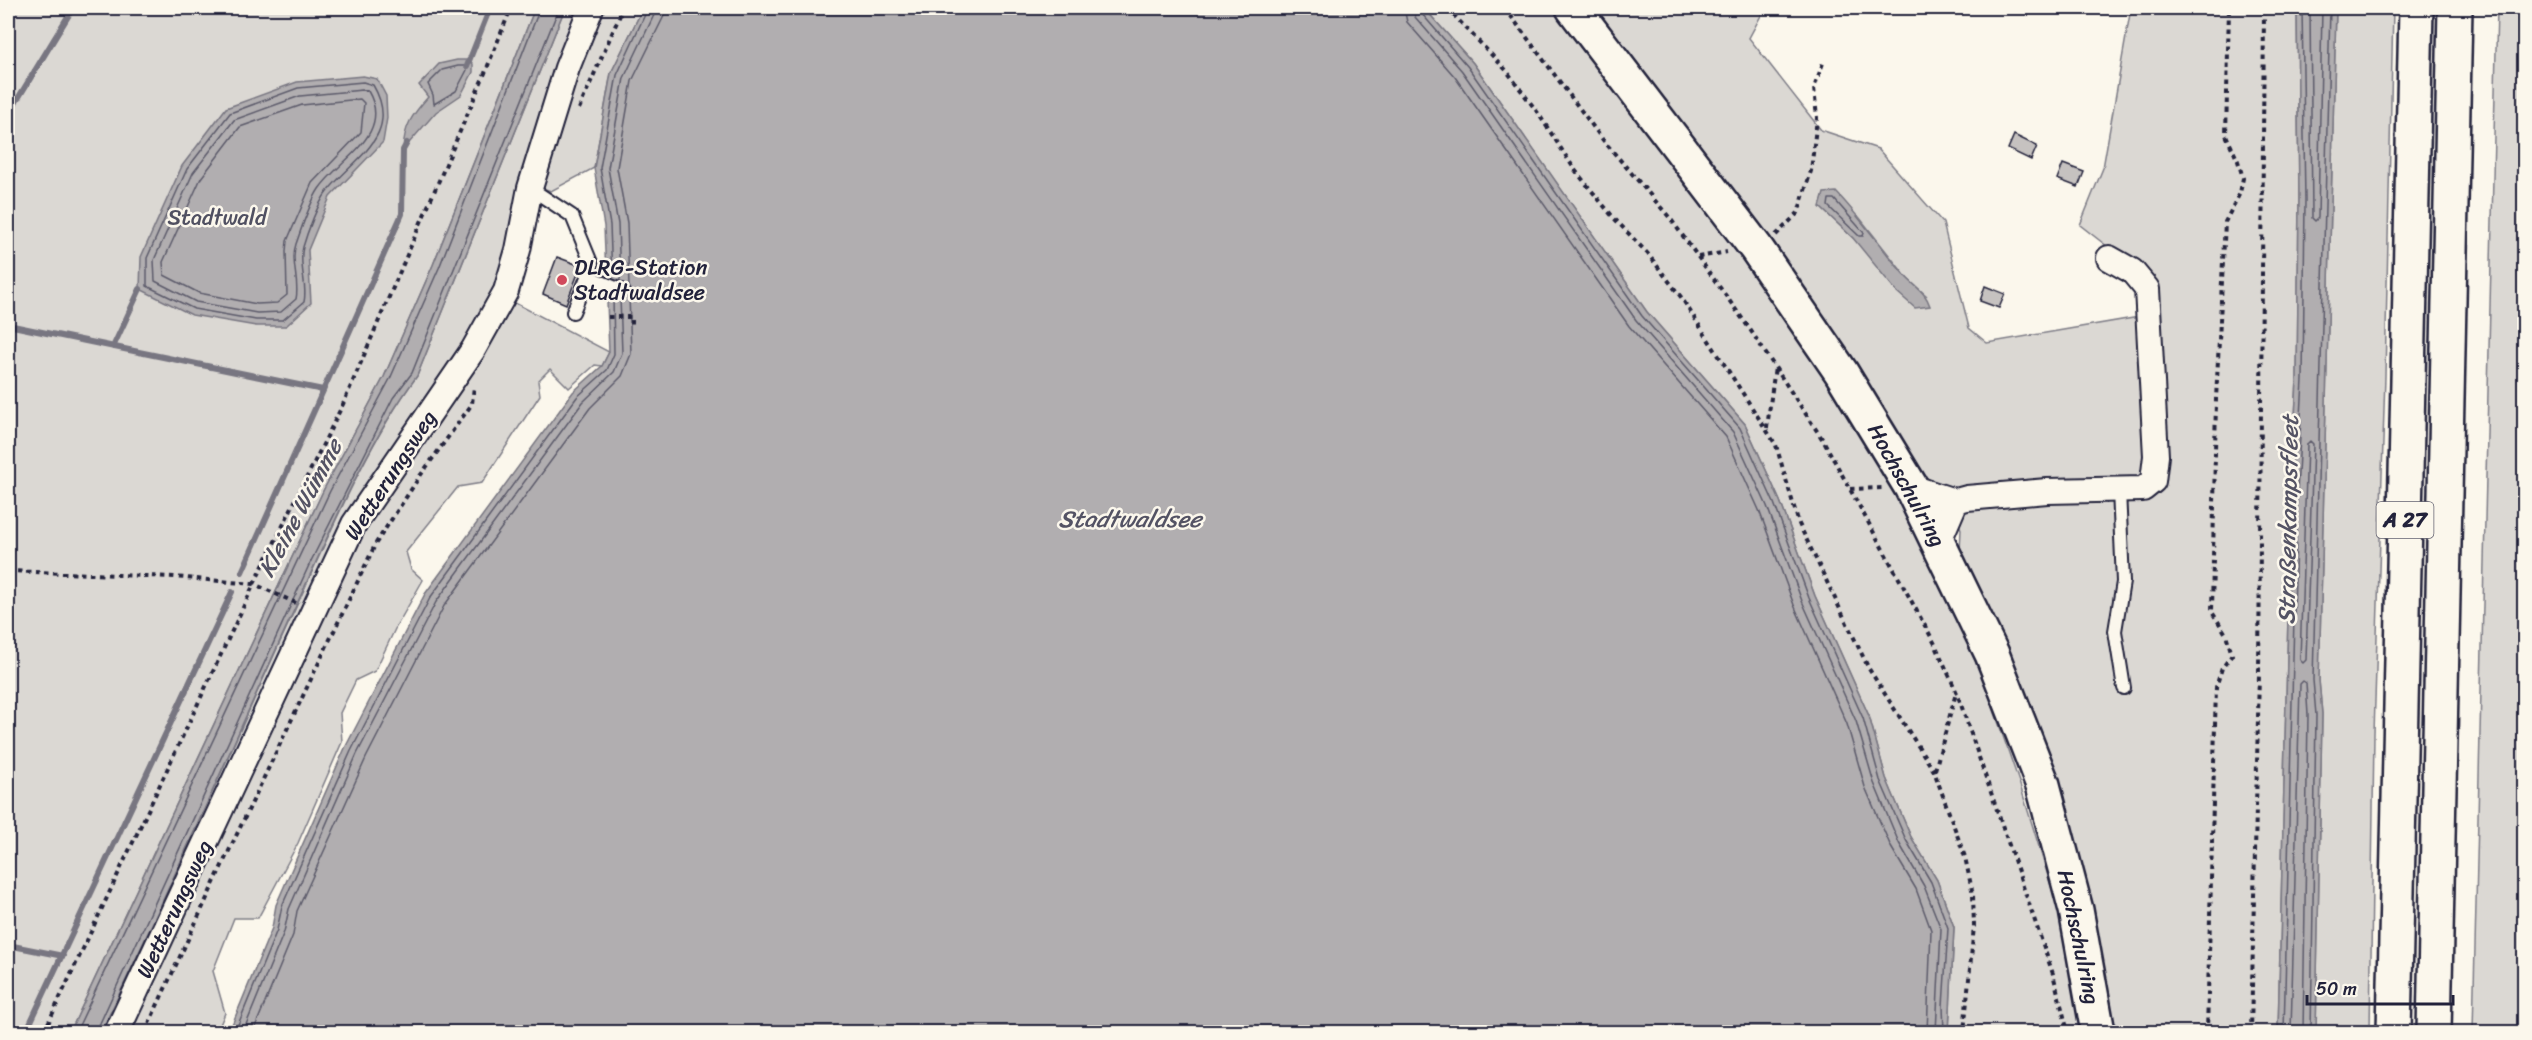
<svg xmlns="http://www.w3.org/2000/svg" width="2532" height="1040" viewBox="0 0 2532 1040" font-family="Sriracha,sans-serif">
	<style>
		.green { fill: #dbd8d3; stroke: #7e7d87; stroke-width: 1.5; fill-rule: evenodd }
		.water { fill: #b1aeb0; stroke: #787681; stroke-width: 1.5 }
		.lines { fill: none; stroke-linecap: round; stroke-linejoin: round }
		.shore { stroke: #5b5a6a; stroke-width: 1.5 }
		.stream { stroke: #787681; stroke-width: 6 }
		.building { fill: #c6c2c0; stroke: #22223b; stroke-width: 1.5 }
		.lane-casing { stroke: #22223b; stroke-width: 16 }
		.street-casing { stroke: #22223b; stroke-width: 28 }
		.secondary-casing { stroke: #22223b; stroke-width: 38 }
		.highway-casing { stroke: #22223b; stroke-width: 38 }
		.path { stroke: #22223b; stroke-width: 4; stroke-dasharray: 4.5 4.5; stroke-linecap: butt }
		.lane { stroke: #fbf7ec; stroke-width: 12 }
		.street { stroke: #fbf7ec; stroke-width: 24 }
		.secondary { stroke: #fbf7ec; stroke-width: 33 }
		.highway { stroke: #fbf7ec; stroke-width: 33 }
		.poi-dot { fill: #d1495b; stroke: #fbf7ec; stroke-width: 2 }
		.labels { text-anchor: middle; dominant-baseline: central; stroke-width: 5; stroke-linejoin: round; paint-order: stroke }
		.shield { fill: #fbf7ec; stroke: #636270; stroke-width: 1.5 }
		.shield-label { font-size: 21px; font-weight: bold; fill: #22223b }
		.park-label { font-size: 22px; fill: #505061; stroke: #fbf7ec }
		.poi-label { font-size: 22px; fill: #22223b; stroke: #fbf7ec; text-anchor: start }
		.street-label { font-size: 22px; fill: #22223b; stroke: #fbf7ec }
		.water-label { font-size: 24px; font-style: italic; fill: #545364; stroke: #fbf7ec }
	</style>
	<rect width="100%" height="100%" fill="#fbf7ec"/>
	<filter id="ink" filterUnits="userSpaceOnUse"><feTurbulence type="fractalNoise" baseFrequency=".0167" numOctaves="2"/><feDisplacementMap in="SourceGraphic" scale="12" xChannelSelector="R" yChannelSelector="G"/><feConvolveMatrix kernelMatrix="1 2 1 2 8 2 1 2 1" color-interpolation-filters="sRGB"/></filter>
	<g filter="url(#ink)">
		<path class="green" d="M8,8H535L433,265L384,377L324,489L70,1032H8Z
			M565,8H643L611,73L594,168L551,191L525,182L496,293L609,352L602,366L595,365L569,388L550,369L538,381L540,395L482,483L458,487L406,552L411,569L423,580L395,629L375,671L356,680L340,713L342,742L298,843L258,918H234L213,971L225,1013L217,1032H101C168,895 228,755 292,616C328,538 366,445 417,376Z
			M1424,8H1558L1798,329L1895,485L1941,583L1984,681L2020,785L2056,902L2084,1032H1949L1954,927L1937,880L1911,837L1886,778L1869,716L1815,596L1780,501L1745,424L1647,312L1473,63Z
			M1594,8H1765L1749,38L1821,130L1878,149L1943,223L1969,328L1987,343L2139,317L2141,292L2108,247L2080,225L2103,168L2131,8H2297L2299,200L2297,380L2291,492L2278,1032H2114L2092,926L1960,553L1961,529L1944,490L1918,471L1796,275ZM1820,207L1859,217L1908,279L1927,296L1853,238Z
			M2336,8H2393L2385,376L2374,733L2370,1032H2316L2322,714L2319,680Z
			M2497,8H2524V1032H2473Z"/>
		<path class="water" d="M535,8H565L417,376C366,445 331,530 295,608C230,749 169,893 101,1032H70L324,489L384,377L433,265Z
			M643,8H1424L1473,63L1647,312L1745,424L1780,501L1815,596L1869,716L1886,778L1911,837L1937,880L1954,927L1949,1032H229L272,928L276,905L345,748L425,594L573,392L602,366L609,352L604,226L594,168L611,73Z
			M2297,8H2336L2319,680L2322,714L2316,1032H2278L2291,492L2297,380L2299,200Z
			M457,60H469L473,64V72L461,95L436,112L403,150C404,126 412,115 428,97L419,85L439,64Z
			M363,76L377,79L386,96L387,118L383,142L330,197L308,250L311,303L286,326H256L192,315L140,289L141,257L182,166L226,108L297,82Z
			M1836,192C1862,219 1882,250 1907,278C1917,288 1926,293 1930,306L1915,308L1897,292L1853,238L1820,207L1824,193Z"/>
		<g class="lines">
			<path class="shore" d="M1404,8L1407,22L1455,77L1629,326L1726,437L1759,510L1794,605L1847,724L1865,787L1891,847L1916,889L1931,930L1927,1032
				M1413,8L1415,17L1462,71L1636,320L1733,432L1767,506L1802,601L1856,721L1874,783L1899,843L1924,886L1941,929L1936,1032
				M1420,8L1422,14L1468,67L1642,316L1740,428L1774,503L1809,598L1863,718L1880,780L1906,840L1931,882L1948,928L1943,1006L1944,1032
				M2310,8L2312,218L2315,221L2318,218L2322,8
				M458,66H465L467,70L456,91L434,104L433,95L428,84L442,70Z
				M363,82L373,85C403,136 353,158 327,192C318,203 307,233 303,247C298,264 308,285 304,302L283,320H256L194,309L147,286V258L187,169L230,113L298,88Z
				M362,90L368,91C394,135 339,159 319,189C309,204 302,227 296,244C290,261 300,282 296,299L281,312L257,313L196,302L155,281L154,260L193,173L234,120L300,96Z
				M360,99L364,103L361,132L312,183L287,241L286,251L287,295L277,303L257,304L199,293L164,275L163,262L201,178L240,127L302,105Z
				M1829,199H1834L1864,233L1863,236H1859L1828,206Z
				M612,278L610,225L600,168L617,75L648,8
				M620,282L618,224L608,168L624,78L654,15L655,8
				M629,287L627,223L617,168L632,81L663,18L665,8
				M2310,441L2313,444L2306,660L2303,663L2300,660L2307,444Z
				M76,1032L330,491L390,379L439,268L540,8
				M96,1032L310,563L393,398L412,373L559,8
				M235,1032L277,930L282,906L351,751L430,598L577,397L607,370L614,354L613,295
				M243,1032L284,932L289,909L357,754L436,602L583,402L614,372L622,353L620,298
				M253,1032L293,935L297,911L366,758L444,606L590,408L622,376L631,354L629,295
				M2284,1032L2297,492L2303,380L2305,200L2302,8
				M2291,1032L2300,684L2303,681L2306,683L2308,715L2303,1032
				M2311,1032L2316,715L2313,680L2330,8"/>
			<path class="stream" d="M467,66L490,8
				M8,115L73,8
				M8,325L323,390
				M113,347L140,289
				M242,572L402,214L403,150L407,143
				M8,945L63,956
				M26,1032L232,592"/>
		</g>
		<path class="building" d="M2014,135L2037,146L2031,160L2008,149Z
			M2063,164L2084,172L2078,187L2057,179Z
			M557,257L581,266L566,304L543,294Z
			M1985,286L2005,294L1999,308L1980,301Z"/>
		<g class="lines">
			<g class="lane-casing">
				<path id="lane" d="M530,188L572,216L592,265L573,312
					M587,276L623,291
					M2119,490L2123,582L2115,631L2124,688"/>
			</g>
			<g class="street-casing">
				<path id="street" d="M1911,487L1948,499L1956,501L1967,498L2047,491L2143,489L2153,481L2156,456L2147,289L2132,271L2109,258
					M1938,543L1956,501
					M117,1032L354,524L473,350L506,291L518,250L530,188L567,68L591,8"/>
			</g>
			<g class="secondary-casing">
				<path id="secondary" d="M1573,8L1756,248L1841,372L1911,487L1992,654L2043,785L2076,910L2098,1032"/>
			</g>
			<g class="highway-casing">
				<path id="highway" d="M2394,1032L2416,8
					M2434,1032L2455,8"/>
			</g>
			<path class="path" d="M1447,8L1506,70L1538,113L1575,170L1613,217L1648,254L1681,297L1776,445L1799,524L1869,669L1934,771L1965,857L1973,895L1974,926L1964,1032
				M1505,8L1603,140L1670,218L1749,328L1823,440L1935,644L1957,693L2053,974L2068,1032
				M579,109L623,8
				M1776,235L1798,213L1811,171L1817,118L1814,88L1823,63
				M1698,257L1727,252
				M608,317H632V328
				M1767,428L1775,367
				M1850,489L1882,488
				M8,571L174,577L254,584L296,603
				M1935,770L1956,693
				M44,1032L254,584L344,402L485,73L511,8
				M145,1032L226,857L376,543L420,476L472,404L474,386
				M2207,1032L2216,687L2222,668L2232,655L2226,634L2212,612L2216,399L2225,222L2240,193L2243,178L2238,161L2226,135L2229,8
				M2251,1032L2259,673L2264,8"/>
			<use href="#lane" class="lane"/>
			<use href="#street" class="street"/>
			<use href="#secondary" class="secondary"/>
			<use href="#highway" class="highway"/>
		</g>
	</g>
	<circle class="poi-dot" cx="562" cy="280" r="6"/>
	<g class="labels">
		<rect class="shield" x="2376.5" y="502" width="57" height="36" rx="4.5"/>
		<g class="shield-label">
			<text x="2405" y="520">A 27</text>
		</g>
		<g class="park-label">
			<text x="217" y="217">Stadtwald</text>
		</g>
		<g class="poi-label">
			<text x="574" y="267">DLRG-Station<tspan x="574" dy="25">Stadtwaldsee</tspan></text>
		</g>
		<g class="street-label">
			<text transform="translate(390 475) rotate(-57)">Wetterungsweg</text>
			<text transform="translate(1907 485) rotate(61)">Hochschulring</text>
			<text transform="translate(174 909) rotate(-65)">Wetterungsweg</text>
			<text transform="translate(2079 937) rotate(78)">Hochschulring</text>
		</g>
		<g class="water-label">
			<text transform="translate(300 508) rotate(-62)">Kleine Wümme</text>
			<text x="1130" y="519">Stadtwaldsee</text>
			<text transform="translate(2288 520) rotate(-89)">Straßenkampsfleet</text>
		</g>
	</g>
	<rect width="2532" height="1040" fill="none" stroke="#fbf7ec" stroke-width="30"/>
	<rect x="15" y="15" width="2502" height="1010" fill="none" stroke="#22223b" stroke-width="2" filter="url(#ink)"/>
	<path d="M2307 995v9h146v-9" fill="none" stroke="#22223b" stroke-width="3"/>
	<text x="2316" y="995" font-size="18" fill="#22223b" stroke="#fbf7ec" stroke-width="4.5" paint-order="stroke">50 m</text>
</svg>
